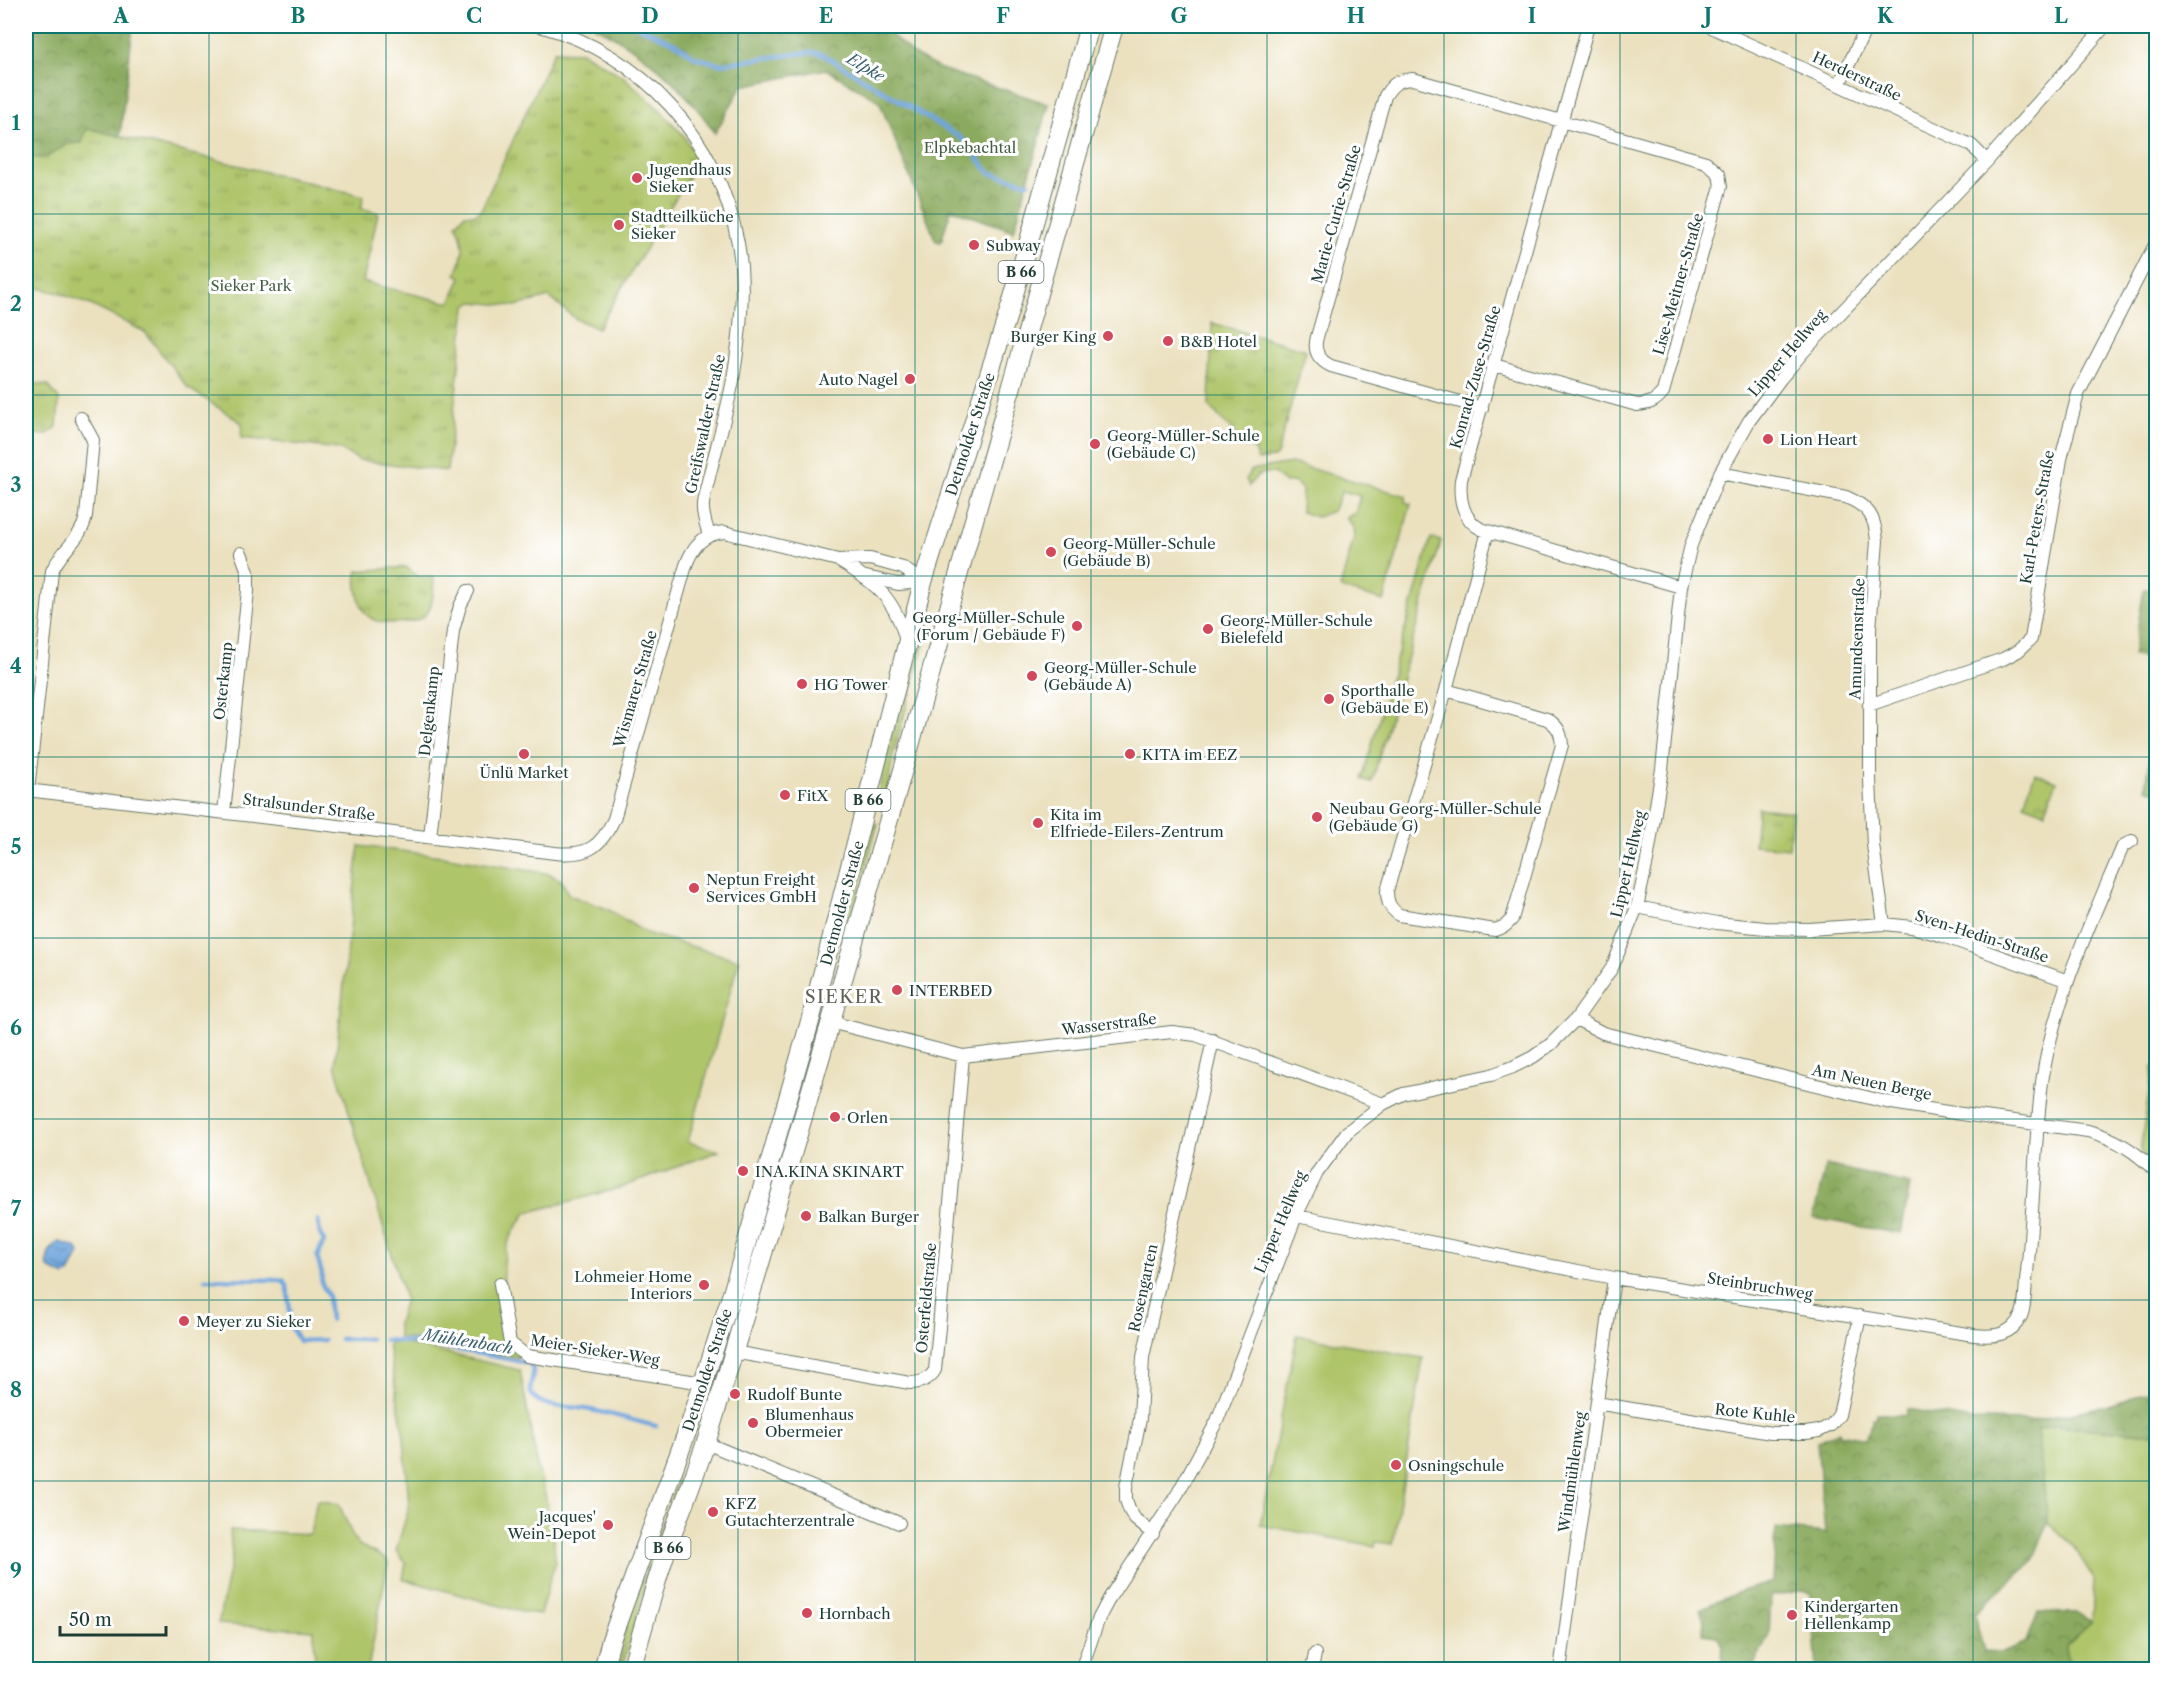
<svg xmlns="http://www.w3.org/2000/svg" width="2182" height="1695" viewBox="0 0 2182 1695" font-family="'Libre Caslon Text',serif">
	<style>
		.green { fill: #afc56a; stroke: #67814f; stroke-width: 1.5 }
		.forest { fill: url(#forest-crowns); stroke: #557449; stroke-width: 1.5 }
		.park { fill: url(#park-tufts); stroke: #67814f; stroke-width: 1.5 }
		.water { fill: url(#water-waves); stroke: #477188; stroke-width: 1.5 }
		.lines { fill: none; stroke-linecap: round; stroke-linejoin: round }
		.stream { stroke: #6fa5dd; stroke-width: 4.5 }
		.street-casing { stroke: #667665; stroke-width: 14 }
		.primary-casing { stroke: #667665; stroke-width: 20 }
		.street { stroke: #fff; stroke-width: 12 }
		.primary { stroke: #fff; stroke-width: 18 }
		.grid { fill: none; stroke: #0f766e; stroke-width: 1.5; stroke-opacity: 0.55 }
		.poi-dot { fill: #d1495b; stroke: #fff; stroke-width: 2 }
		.labels { text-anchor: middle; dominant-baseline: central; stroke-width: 6; stroke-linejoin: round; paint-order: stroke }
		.shield { fill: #fff; stroke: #627771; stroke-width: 1.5 }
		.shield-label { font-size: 14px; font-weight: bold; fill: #1f3d34 }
		.street-label { font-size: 15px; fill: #1f3d34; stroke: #fff }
		.park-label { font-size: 15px; fill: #435f42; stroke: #fff }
		.poi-label { font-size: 15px; fill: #1f3d34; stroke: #fff; text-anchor: start }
		.water-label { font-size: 16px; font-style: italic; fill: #3b616f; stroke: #fff }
		.quarter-label { font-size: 18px; letter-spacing: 1.5px; fill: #606056; stroke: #fff }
		.neatline { fill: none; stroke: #0f766e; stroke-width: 2 }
		.grid-label { font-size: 20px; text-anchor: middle; font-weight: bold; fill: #0f766e }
	</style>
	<defs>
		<pattern id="forest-crowns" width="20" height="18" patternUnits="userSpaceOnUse" patternTransform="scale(1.5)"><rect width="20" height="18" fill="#8baa5e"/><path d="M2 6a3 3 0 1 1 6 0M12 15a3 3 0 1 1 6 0" fill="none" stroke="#718c4e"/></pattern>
		<pattern id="park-tufts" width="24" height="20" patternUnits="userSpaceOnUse" patternTransform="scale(1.5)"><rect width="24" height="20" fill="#afc56a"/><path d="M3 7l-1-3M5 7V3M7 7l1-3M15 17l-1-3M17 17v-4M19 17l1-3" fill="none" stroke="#8ea158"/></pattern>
		<pattern id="water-waves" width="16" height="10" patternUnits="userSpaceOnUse" patternTransform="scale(1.5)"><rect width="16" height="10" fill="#6fa5dd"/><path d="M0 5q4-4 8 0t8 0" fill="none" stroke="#5b88b4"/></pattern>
	</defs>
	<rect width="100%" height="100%" fill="#fff"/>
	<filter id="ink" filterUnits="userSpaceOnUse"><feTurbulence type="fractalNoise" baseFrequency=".0167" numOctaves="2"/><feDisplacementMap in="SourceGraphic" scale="12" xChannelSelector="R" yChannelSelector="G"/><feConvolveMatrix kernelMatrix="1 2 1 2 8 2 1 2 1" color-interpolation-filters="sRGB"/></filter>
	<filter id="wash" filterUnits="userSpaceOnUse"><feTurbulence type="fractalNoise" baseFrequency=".008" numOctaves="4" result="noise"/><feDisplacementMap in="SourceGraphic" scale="24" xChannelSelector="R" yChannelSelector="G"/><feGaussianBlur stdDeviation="1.35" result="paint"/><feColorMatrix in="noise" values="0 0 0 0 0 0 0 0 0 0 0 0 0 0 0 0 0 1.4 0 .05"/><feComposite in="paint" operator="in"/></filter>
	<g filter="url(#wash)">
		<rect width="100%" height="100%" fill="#ebe1bf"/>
		<path class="green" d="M1284,464H1295L1406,496L1405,502L1411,504L1384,601L1340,588L1355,533L1352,525L1346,518L1355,513L1360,496L1342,491L1333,511L1317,517L1301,512L1302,489L1294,482L1285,483L1274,473C1261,472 1256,475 1249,486L1246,479L1252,470Z
			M1431,538L1441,541L1372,782L1362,779Z
			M923,616L931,618L893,755L885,805L874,808Z
			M878,823L850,923L846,921L869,829Z
			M359,846L442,856L550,874L561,880L569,895L607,909L646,933L739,960L688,1142L719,1151L620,1188L526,1213C520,1222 513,1231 509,1241C495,1278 511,1320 518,1357L398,1337V1323L405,1299L335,1065Z
			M2153,1067H2156V1166L2140,1151Z
			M1297,1335L1423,1358L1393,1544L1376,1542L1375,1546L1260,1525Z
			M398,1342L520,1370L538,1469L545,1494L554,1538L555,1563L540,1614L522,1612L403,1579L406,1563L396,1551L409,1507L404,1437L388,1344Z
			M2053,1426L2156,1434V1669H2078L2067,1658L2066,1646L2092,1622L2094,1579L2074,1547L2048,1523L2036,1429Z
			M679,1479L682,1480L647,1580L622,1669L618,1670L627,1621Z
			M317,1500L339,1504L354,1539L359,1545L386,1559L388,1563L368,1669H315L314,1630L218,1624L232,1556L230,1530L310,1534Z"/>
		<path class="forest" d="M26,26H133L120,136L90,129L85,132L82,143L67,144L47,157L36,158L26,155Z
			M594,26H881L913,54L938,68L1049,104L1014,231L951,209L941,242L936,241L879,101L826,69L742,86L715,133C684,87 643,50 594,26Z
			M2144,589L2156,591V661L2133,656Z
			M2156,715V791L2146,788Z
			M1826,1165L1910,1184L1901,1234L1813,1218Z
			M2156,1385V1434L2053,1426L2037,1429L2048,1523L2033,1561L1974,1614L1984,1651L2003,1652L2027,1642L2038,1612L2077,1613L2092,1622L2066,1646L2067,1659L2078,1669H1817L1811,1593L1804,1590L1771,1596L1769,1634L1752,1669H1721L1723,1645L1717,1636L1703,1634L1704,1621L1700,1609L1744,1590L1773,1582L1776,1528L1825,1533L1817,1442L1839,1431V1434L1866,1439L1867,1432L1869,1431L1870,1425H1873V1418L1876,1419L1877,1413L1905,1416L1907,1409L1973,1420L2031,1421L2105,1406L2149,1392Z"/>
		<path class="park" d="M554,51L582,52L624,77L662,112L684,136L698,161L598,328L576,319L549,297L516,306L473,302L466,307L447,471L359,460L339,449L241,438L242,423L188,388L145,332L91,305L59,293L26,285V155L36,158L47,157L67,144L82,143L85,131L90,129L364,196L361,208L378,213L363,282L450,303L461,277L456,274C464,255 466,243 456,224L465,214H476L481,210Z
			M1212,323L1306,350L1277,455L1274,458L1258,460L1253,448L1245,445L1209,406Z
			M26,383L48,385L59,399L57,427L46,435L26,433Z
			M406,567L419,577L434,578C433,589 434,605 426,614C416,625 378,626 368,616C359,608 354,582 358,571Z
			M2035,773L2057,781L2045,812L2024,804Z
			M1758,808L1792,812L1789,848L1754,845Z"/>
		<path class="water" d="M60,1242L76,1247L79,1253L69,1274L65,1276L48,1268C46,1258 49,1245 60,1242Z"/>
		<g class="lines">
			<path class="stream" d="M637,26L675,43L695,57L719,64L811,52L822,54L961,138L990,173L1029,183
				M318,1220L320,1234L324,1241L317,1257L322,1274L321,1282L328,1296L330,1320
				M205,1279L283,1280L287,1286L292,1329L299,1341L324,1340
				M340,1339H370
				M385,1340L421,1343L528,1363C541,1372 524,1386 533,1396C543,1408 565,1406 578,1408C604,1411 630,1420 656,1426"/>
		</g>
	</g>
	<g filter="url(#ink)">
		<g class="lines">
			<g class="street-casing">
				<path id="street" d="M540,26C644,55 718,138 738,243C746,287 740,336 733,380C727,411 718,442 710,473C708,483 704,494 703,504C702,514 706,525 709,535
					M1588,26L1461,480C1459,499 1463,520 1481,529L1681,587
					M1709,26L1971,145L1987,161
					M1839,85L1867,26
					M1482,408L1331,366C1319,360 1313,351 1317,337L1385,96C1393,83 1398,80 1413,79L1706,162L1719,174L1721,186L1663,392C1655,402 1649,404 1637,405L1494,365
					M1720,473L1846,497C1869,507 1875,516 1877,541L1870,629V780L1873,845L1884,924
					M839,561C876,583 895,598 906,641
					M866,577L898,584L923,582
					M1446,690L1547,719C1558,726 1561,732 1562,745L1512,919L1505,926L1495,930L1399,915C1390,908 1387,903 1387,891L1446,690L1488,531
					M1869,705L2003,659L2018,651L2031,639L2061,459L2078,394L2156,243
					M26,790L305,822L555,853C587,856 600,848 614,819L686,565C693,546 703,534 724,532L838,560L870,559L903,568L923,582
					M28,790L52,571C61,550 82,539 86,516L93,440L81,418
					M224,812L248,591V572L241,553
					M430,837L453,631L460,606L468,591
					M1637,907L1717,923L1765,928L1809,929L1884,924L1912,927L1943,936L2068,981
					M1576,1019L1603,1033L1886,1102L1947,1112L2088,1131C2115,1138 2137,1152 2156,1172
					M830,1022L963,1056L1172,1032L1196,1035L1383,1104
					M1296,1216L1614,1278L1974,1335C1994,1337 2011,1336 2021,1316C2026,1306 2025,1283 2027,1272C2034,1208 2034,1145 2042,1082C2054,999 2091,923 2123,846L2132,841
					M500,1284L510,1343L527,1356L704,1383
					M733,1352L910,1383C921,1383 929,1380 935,1370L939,1327L963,1056
					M1597,1403L1771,1433H1806L1819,1431L1831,1425L1839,1415L1860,1316
					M706,1443L899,1523
					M1153,1534L1135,1519L1130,1511L1126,1500V1487L1140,1419L1143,1357L1213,1040
					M1081,1670L1099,1618L1110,1597L1178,1493L1217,1421L1296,1216L1317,1173L1347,1132L1383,1104L1403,1094L1491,1075L1513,1067L1533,1057L1551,1044L1576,1019L1612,968L1637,907L1647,861L1662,769L1681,587L1691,545L1720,473L1749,421L1781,378L1804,351L1987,161L2105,26
					M1312,1670L1315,1654
					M1560,1670L1614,1278"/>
			</g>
			<g class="primary-casing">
				<path id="primary" d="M603,1670L611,1640L691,1421L733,1290L811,1018L923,582L1011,305L1089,26
					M631,1670C643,1628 654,1587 668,1546C683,1505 699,1466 712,1424C852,960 981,492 1114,26"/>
			</g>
			<use href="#street" class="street"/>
			<use href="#primary" class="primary"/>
		</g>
	</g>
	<path class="grid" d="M209,26V1670M386,26V1670M562,26V1670M738,26V1670M915,26V1670M1091,26V1670M1267,26V1670M1444,26V1670M1620,26V1670M1796,26V1670M1973,26V1670M26,214H2156M26,395H2156M26,576H2156M26,757H2156M26,938H2156M26,1119H2156M26,1300H2156M26,1481H2156"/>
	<g class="poi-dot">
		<circle cx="637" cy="178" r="6"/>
		<circle cx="619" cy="225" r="6"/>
		<circle cx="974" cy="245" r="6"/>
		<circle cx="1108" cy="336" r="6"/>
		<circle cx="1168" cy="341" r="6"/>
		<circle cx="910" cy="379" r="6"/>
		<circle cx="1768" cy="439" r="6"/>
		<circle cx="1095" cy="444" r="6"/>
		<circle cx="1051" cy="552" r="6"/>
		<circle cx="1077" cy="626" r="6"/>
		<circle cx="1208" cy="629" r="6"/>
		<circle cx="1032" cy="676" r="6"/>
		<circle cx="802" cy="684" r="6"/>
		<circle cx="1329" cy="699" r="6"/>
		<circle cx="524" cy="754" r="6"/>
		<circle cx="1130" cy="754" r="6"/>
		<circle cx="785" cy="795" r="6"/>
		<circle cx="1317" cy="817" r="6"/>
		<circle cx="1038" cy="823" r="6"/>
		<circle cx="694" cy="888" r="6"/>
		<circle cx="897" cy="990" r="6"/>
		<circle cx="835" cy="1117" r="6"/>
		<circle cx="743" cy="1171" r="6"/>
		<circle cx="806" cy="1216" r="6"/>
		<circle cx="704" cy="1285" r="6"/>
		<circle cx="184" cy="1321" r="6"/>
		<circle cx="735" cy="1394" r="6"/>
		<circle cx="753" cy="1423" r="6"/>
		<circle cx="1396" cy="1465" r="6"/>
		<circle cx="713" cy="1512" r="6"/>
		<circle cx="608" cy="1525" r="6"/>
		<circle cx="807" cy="1613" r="6"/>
		<circle cx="1792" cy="1615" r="6"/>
	</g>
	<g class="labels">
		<g class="shield">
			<rect x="998.5" y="261" width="45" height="22" rx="4.5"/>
			<rect x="845.5" y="789" width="45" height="22" rx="4.5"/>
			<rect x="645.5" y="1537" width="45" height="22" rx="4.5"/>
		</g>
		<g class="shield-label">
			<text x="1021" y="272">B 66</text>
			<text x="868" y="800">B 66</text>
			<text x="668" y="1548">B 66</text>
		</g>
		<g class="street-label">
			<text transform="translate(1857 76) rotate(25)">Herderstraße</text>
			<text transform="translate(1336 214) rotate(-74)">Marie-Curie-Straße</text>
			<text transform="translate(1678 284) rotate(-74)">Lise-Meitner-Straße</text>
			<text transform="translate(1787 353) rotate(-49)">Lipper Hellweg</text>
			<text transform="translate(1475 377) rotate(-74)">Konrad-Zuse-Straße</text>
			<text transform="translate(705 424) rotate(-78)">Greifswalder Straße</text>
			<text transform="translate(970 434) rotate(-72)">Detmolder Straße</text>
			<text transform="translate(2037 517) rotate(-80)">Karl-Peters-Straße</text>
			<text transform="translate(1857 639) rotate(-88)">Amundsenstraße</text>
			<text transform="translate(223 681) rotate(-84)">Osterkamp</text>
			<text transform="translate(635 689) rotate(-74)">Wismarer Straße</text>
			<text transform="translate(429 711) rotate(-84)">Delgenkamp</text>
			<text transform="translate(309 807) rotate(7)">Stralsunder Straße</text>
			<text transform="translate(1628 864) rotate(-77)">Lipper Hellweg</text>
			<text transform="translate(842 903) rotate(-75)">Detmolder Straße</text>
			<text transform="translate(1982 936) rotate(18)">Sven-Hedin-Straße</text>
			<text transform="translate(1109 1024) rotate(-7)">Wasserstraße</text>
			<text transform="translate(1872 1082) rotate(12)">Am Neuen Berge</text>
			<text transform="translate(1280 1222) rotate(-67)">Lipper Hellweg</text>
			<text transform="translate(1760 1286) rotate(9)">Steinbruchweg</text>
			<text transform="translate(1143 1288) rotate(-78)">Rosengarten</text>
			<text transform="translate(926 1298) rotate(-85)">Osterfeldstraße</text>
			<text transform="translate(595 1350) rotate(9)">Meier-Sieker-Weg</text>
			<text transform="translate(707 1370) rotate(-72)">Detmolder Straße</text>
			<text transform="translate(1755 1413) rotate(6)">Rote Kuhle</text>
			<text transform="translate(1572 1472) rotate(-82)">Windmühlenweg</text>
		</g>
		<g class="park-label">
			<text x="970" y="147">Elpkebachtal</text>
			<text x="251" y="285">Sieker Park</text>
		</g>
		<g class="poi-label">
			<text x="649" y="169">Jugendhaus<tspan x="649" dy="17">Sieker</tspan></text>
			<text x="631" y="216">Stadtteilküche<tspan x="631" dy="17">Sieker</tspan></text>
			<text x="986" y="245">Subway</text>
			<text x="1096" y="336" text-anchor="end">Burger King</text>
			<text x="1180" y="341">B&amp;B Hotel</text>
			<text x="898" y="379" text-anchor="end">Auto Nagel</text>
			<text x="1107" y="435">Georg-Müller-Schule<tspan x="1107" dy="17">(Gebäude C)</tspan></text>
			<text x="1780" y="439">Lion Heart</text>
			<text x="1063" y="543">Georg-Müller-Schule<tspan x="1063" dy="17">(Gebäude B)</tspan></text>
			<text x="1065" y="617" text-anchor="end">Georg-Müller-Schule<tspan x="1065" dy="17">(Forum / Gebäude F)</tspan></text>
			<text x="1220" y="620">Georg-Müller-Schule<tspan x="1220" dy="17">Bielefeld</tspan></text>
			<text x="1044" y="667">Georg-Müller-Schule<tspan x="1044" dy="17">(Gebäude A)</tspan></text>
			<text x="814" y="684">HG Tower</text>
			<text x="1341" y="690">Sporthalle<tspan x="1341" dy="17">(Gebäude E)</tspan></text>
			<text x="1142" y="754">KITA im EEZ</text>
			<text x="524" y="772" text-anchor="middle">Ünlü Market</text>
			<text x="797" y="795">FitX</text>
			<text x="1329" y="808">Neubau Georg-Müller-Schule<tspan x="1329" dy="17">(Gebäude G)</tspan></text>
			<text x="1050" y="814">Kita im<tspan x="1050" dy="17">Elfriede-Eilers-Zentrum</tspan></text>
			<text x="706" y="879">Neptun Freight<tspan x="706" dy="17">Services GmbH</tspan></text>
			<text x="909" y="990">INTERBED</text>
			<text x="847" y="1117">Orlen</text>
			<text x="755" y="1171">INA.KINA SKINART</text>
			<text x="818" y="1216">Balkan Burger</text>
			<text x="692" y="1276" text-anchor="end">Lohmeier Home<tspan x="692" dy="17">Interiors</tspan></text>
			<text x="196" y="1321">Meyer zu Sieker</text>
			<text x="747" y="1394">Rudolf Bunte</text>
			<text x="765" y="1414">Blumenhaus<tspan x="765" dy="17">Obermeier</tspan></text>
			<text x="1408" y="1465">Osningschule</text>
			<text x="725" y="1503">KFZ<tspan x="725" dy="17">Gutachterzentrale</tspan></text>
			<text x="596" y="1516" text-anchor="end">Jacques'<tspan x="596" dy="17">Wein-Depot</tspan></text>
			<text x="1804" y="1606">Kindergarten<tspan x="1804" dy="17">Hellenkamp</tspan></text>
			<text x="819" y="1613">Hornbach</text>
		</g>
		<g class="water-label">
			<text transform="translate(866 67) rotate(31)">Elpke</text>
			<text transform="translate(468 1341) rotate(9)">Mühlenbach</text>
		</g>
		<g class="quarter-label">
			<text x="844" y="997">SIEKER</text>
		</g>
	</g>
	<rect width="2182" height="1695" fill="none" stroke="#fff" stroke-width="66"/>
	<path d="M60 1626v9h106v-9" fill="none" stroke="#1f3d34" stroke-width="3"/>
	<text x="69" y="1626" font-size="18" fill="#1f3d34" stroke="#ffffff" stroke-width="4.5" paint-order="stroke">50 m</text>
	<rect x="33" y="33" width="2116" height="1629" class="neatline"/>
	<g class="grid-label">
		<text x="121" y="23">A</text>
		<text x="298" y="23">B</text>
		<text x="474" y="23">C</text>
		<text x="650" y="23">D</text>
		<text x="826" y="23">E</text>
		<text x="1003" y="23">F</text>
		<text x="1179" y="23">G</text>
		<text x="1356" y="23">H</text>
		<text x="1532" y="23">I</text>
		<text x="1708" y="23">J</text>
		<text x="1885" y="23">K</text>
		<text x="2061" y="23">L</text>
		<text x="16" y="130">1</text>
		<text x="16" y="311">2</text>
		<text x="16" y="492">3</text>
		<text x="16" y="673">4</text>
		<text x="16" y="854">5</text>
		<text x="16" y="1035">6</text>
		<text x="16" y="1216">7</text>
		<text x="16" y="1397">8</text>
		<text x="16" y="1578">9</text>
	</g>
</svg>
